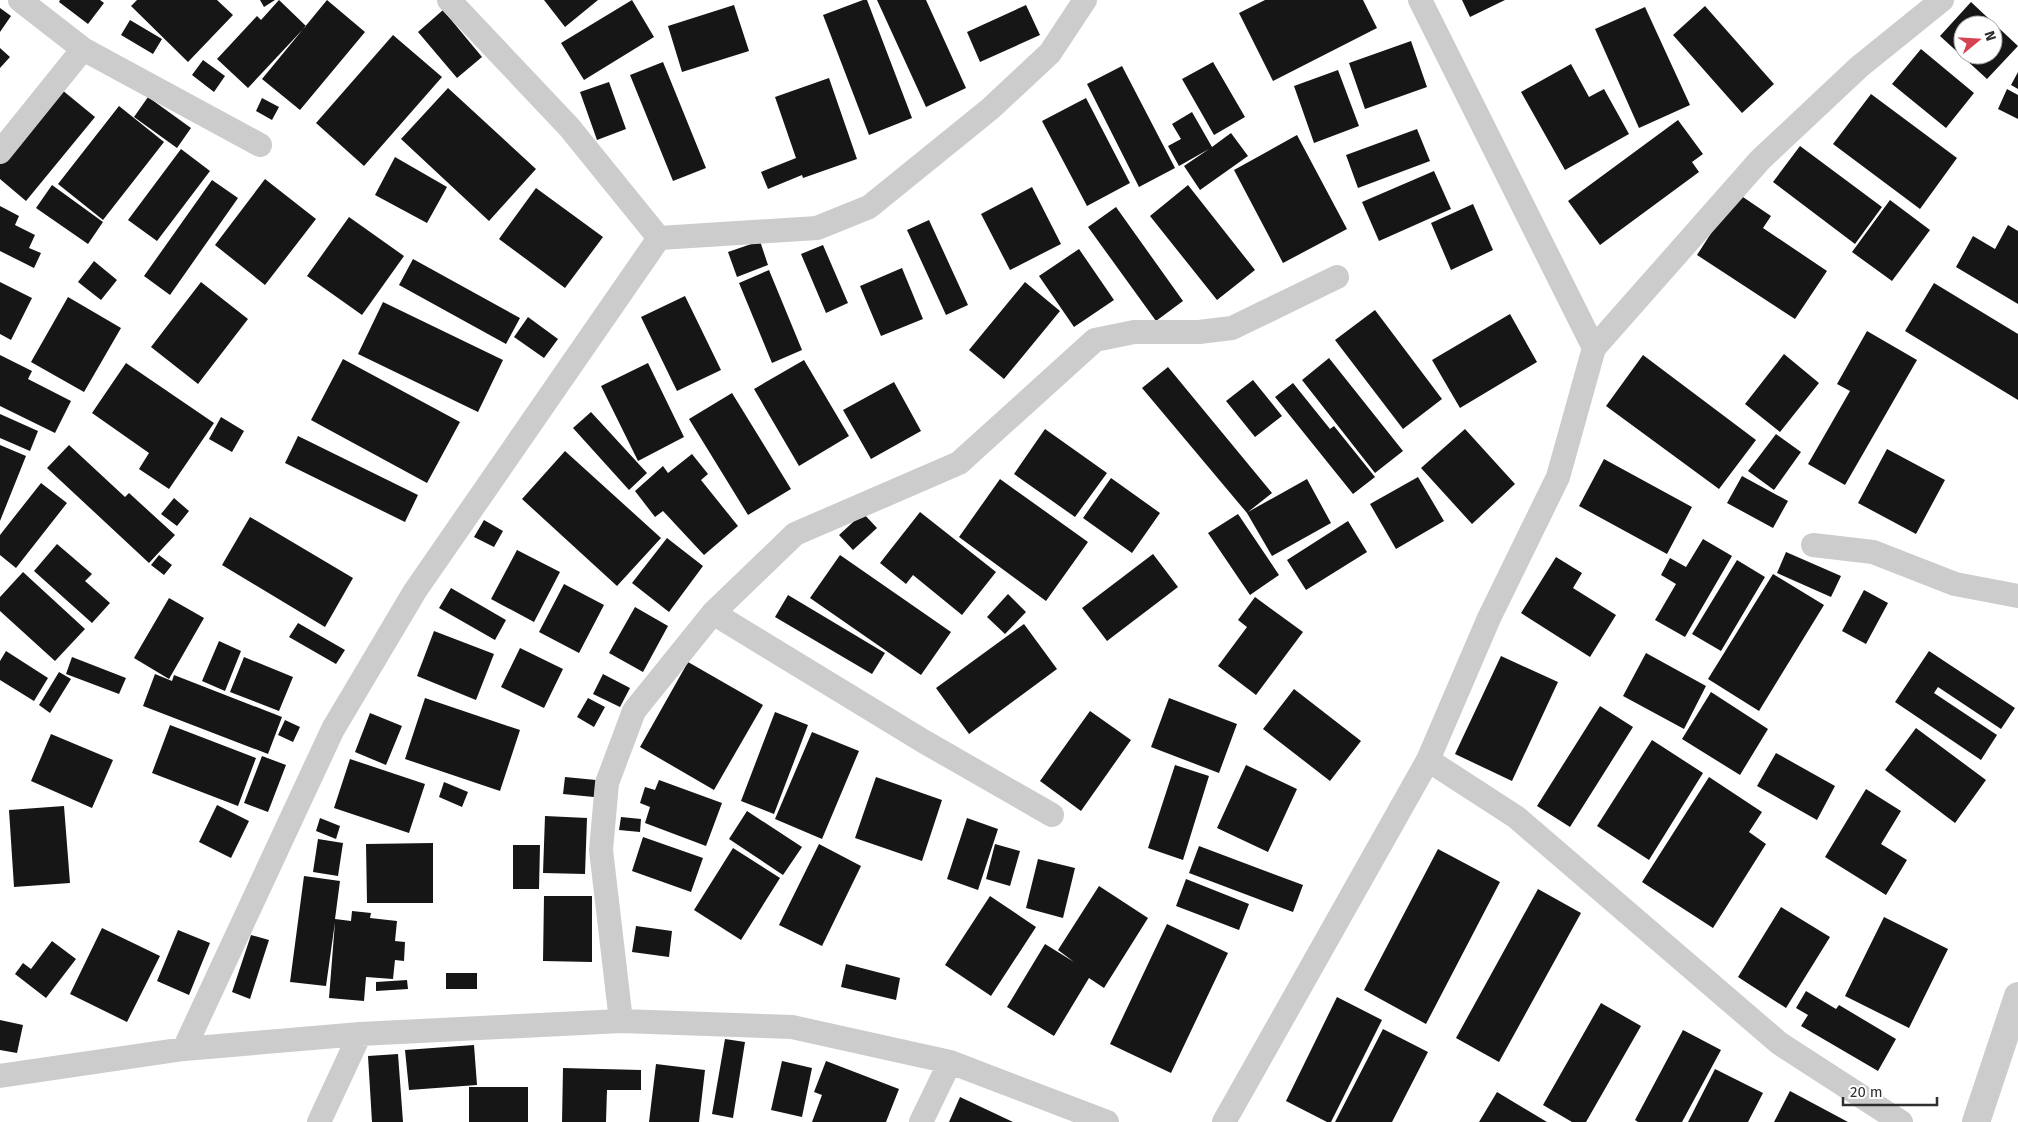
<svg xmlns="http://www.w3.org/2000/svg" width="2018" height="1122" viewBox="0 0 2018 1122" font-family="'Fira Sans',sans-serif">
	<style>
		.building { fill: #161616; fill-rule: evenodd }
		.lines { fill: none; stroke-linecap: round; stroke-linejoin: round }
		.minor { stroke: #ccc; stroke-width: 24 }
		.tertiary { stroke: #ccc; stroke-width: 28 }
	</style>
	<rect width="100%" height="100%" fill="#fff"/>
	<path class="building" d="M60,0H100L104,3L88,24L59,2Z
		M137,0H217L233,15L188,62L131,6Z
		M260,0H275L264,7Z
		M279,0L306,26L248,88L217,59L257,16L261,20Z
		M327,0L365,32L300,110L262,79Z
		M544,0H598L565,27Z
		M632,0L654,37L584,80L561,43Z
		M863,0H867L912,118L869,135L823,15Z
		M877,0H926L966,88L926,107Z
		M1265,0H1363L1377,28L1273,81L1239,13Z
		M1462,0H1505L1470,17Z
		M1971,2L2018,46L1987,79L1940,36ZM1963,25H1993V55H1963Z
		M734,5L749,51L682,72L668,26Z
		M1026,5L1040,35L980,62L967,32Z
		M1705,6L1774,84L1742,113L1673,35Z
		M1645,7L1690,105L1639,128L1595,29Z
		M0,8L11,16L0,32Z
		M443,10L482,57L457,78L418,32Z
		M130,20L162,39L153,54L121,35Z
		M393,35L442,77L364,166L316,123Z
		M1411,41L1427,87L1365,109L1349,63Z
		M0,48L10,57L0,68Z
		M1921,49L1974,93L1946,128L1892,84Z
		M203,60L225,76L214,92L192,75Z
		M663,62L706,168L673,181L630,75Z
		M1213,62L1245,117L1214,135L1182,79Z
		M1571,64L1589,97L1604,89L1629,134L1565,170L1521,92Z
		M1122,66L1175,168L1139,187L1087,84Z
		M1338,70L1359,126L1314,143L1294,86Z
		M2018,72V89L2011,85Z
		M829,78L857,159L803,178L802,175L768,189L761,172L796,158L775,97Z
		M609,82L626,129L597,140L580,92Z
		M56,85L95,117L26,201L0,179V153Z
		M448,88L536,169L489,221L401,139Z
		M2007,89L2018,95V119L1998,109Z
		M1871,94L1957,158L1920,209L1833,144Z
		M148,97L191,128L177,148L134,117Z
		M262,98L279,107L272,120L256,111Z
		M1086,98L1130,183L1087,206L1042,121Z
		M119,106L164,142L103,220L58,184Z
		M1192,112L1212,147L1231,133L1248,156L1200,190L1184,166L1209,149L1179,166L1168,146L1181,139L1172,124Z
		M1678,120L1703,154L1692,162L1699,172L1600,245L1568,201Z
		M1417,129L1430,161L1358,188L1346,155Z
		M1297,135L1347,229L1283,263L1234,170Z
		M1800,146L1882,207L1855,244L1773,182Z
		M181,149L210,171L157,241L128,220Z
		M395,157L447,187L427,223L375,195Z
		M1434,171L1451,209L1379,241L1362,202Z
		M265,179L316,219L265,285L215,245Z
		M212,180L238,198L170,295L144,276Z
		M52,185L103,222L88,244L36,208Z
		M1188,185L1255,270L1217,300L1150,216Z
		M1032,187L1061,244L1010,270L981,214Z
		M536,188L603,237L565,288L499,239Z
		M1737,193L1771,216L1763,228L1827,271L1795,319L1697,255Z
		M1890,200L1930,230L1892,281L1852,252Z
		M1473,204L1493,250L1451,270L1431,223Z
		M0,206L19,216L15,225L35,235L29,248L41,253L34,268L0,251Z
		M1116,207L1183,301L1156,321L1088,227Z
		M349,217L404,256L362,315L307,276Z
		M929,220L968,305L946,315L907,230Z
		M2008,225L2018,231V304L1956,267L1973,236L1995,249Z
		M760,241L768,265L737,277L728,252Z
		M823,245L848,303L826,313L801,254Z
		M1079,249L1114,300L1074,327L1039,276Z
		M413,259L520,318L506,344L399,285Z
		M94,261L117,280L101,300L78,282Z
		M902,268L923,319L881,336L860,286Z
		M769,270L802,350L772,363L739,283Z
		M0,282L32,298L11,340L0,334Z
		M201,282L248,319L198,384L151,347Z
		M1025,282L1060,311L1004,379L969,350Z
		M1934,283L2018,334V400L1905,331Z
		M685,296L721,370L677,391L641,317Z
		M68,297L121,328L84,392L31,362Z
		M383,302L503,360L478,412L358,354Z
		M1375,310L1442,399L1403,429L1335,340Z
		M1510,314L1537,362L1460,408L1432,360Z
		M528,317L558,339L544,358L514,337Z
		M1867,331L1917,360L1845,485L1808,464L1850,391L1837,384Z
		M1784,354L1819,383L1780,432L1745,404Z
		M0,355L32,371L28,379L71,401L55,433L0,406Z
		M1643,355L1756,440L1719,489L1606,406Z
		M1329,358L1403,451L1375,473L1302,380Z
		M343,359L460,422L427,483L311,420Z
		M804,360L849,436L799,466L754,389Z
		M126,363L214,423L169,489L139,469L149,453L92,413Z
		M648,363L684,437L638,461L601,386Z
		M1168,367L1272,493L1248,512L1307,479L1331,523L1272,556L1247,513L1142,388Z
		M1253,380L1282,416L1255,437L1226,401Z
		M894,382L921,431L871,459L843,410Z
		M1293,383L1330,429L1334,426L1375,477L1353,494L1275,397Z
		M732,393L791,489L748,515L689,419Z
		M591,412L647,473L629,490L573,428Z
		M0,414L38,431L30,451L0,438Z
		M221,417L244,431L232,452L209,439Z
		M1045,429L1107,473L1075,517L1014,474Z
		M1465,429L1515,484L1472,524L1421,468Z
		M1776,434L1801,452L1774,490L1748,471Z
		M298,436L418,495L405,522L285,463Z
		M0,445L26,456L0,521Z
		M69,445L125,497L129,493L175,535L149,563L47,468Z
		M1887,449L1945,480L1916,534L1858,503Z
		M565,451L661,538L617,586L522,499Z
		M692,454L708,474L701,480L738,526L704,555L663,511L655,517L635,491L663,466L668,473Z
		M1604,459L1692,507L1667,554L1579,506Z
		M1742,476L1788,501L1773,528L1727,503Z
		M1418,477L1444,521L1396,549L1370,504Z
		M1111,478L1160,513L1132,553L1083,518Z
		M1000,479L1088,542L1046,601L959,537Z
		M41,483L67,503L16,568L0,555V535Z
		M174,498L189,511L177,526L161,514Z
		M920,512L996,572L962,615L913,575L906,584L880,563Z
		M863,513L877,528L853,550L839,535Z
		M1238,514L1279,575L1250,595L1208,533Z
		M250,517L353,578L325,627L222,565Z
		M484,520L503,531L494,547L474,537Z
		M1348,521L1367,552L1306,590L1287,560Z
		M667,538L703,566L669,612L632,583Z
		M1703,539L1732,556L1685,637L1655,620L1676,584L1661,575L1670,558L1686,567Z
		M57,544L92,574L85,581L110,603L92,623L34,571Z
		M517,550L560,572L534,622L491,599Z
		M1786,552L1841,576L1831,597L1777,573Z
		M1153,554L1178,587L1107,641L1082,608Z
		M159,555L172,565L164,575L151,565Z
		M840,555L951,632L921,675L810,598Z
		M1556,557L1582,573L1573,588L1616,615L1590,657L1521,613Z
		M1737,560L1765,577L1721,651L1692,634Z
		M23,572L85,629L55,661L0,611V597Z
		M1773,574L1824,605L1759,711L1708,679Z
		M564,584L604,605L579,653L539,632Z
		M451,588L506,620L495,640L439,608Z
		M1864,590L1888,603L1866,644L1842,631Z
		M1008,594L1026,612L1005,634L987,617Z
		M788,595L885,653L872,674L775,617Z
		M1255,597L1303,632L1256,695L1218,666L1247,627L1238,620Z
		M169,598L204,618L169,679L134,658Z
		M635,607L668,626L643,672L609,653Z
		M298,623L345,650L336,664L289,637Z
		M1024,624L1057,669L969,734L936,688Z
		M434,631L494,654L476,700L417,676Z
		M219,641L241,651L225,691L202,681Z
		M520,648L563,669L544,708L501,687Z
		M6,651L48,678L34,701L0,680V661Z
		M1929,651L2015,708L2001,729L1938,687L1934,693L1997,735L1981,760L1895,702Z
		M1646,653L1706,686L1684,729L1623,696Z
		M1501,656L1558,682L1512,781L1455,754Z
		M72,657L126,678L119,694L66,674Z
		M244,657L293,677L279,711L230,692Z
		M688,662L763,705L714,790L640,747Z
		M59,672L71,679L50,713L39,705Z
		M155,674L172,681L174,675L282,717L268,754L143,706Z
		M603,674L630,688L620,707L593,694Z
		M1294,689L1361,741L1330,781L1263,729Z
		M1711,692L1768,729L1740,775L1682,739Z
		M425,698L520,730L500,791L405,759Z
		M588,698L605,707L594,727L577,717Z
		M1169,698L1237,724L1219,773L1151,747Z
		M1600,706L1633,727L1570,827L1537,806Z
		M1090,711L1131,740L1081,811L1040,781Z
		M775,712L808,725L774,814L741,801Z
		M370,713L402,726L386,765L355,752Z
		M285,720L300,727L293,742L278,735Z
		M170,725L256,758L238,806L152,773Z
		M1916,728L1986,780L1955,823L1885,770Z
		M812,732L859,751L822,839L775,819Z
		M51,734L113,760L92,808L31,781Z
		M1652,740L1703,773L1649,860L1597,826Z
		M1776,753L1835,786L1817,820L1757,786Z
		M262,756L286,765L268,812L244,803Z
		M350,759L425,784L409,833L334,808Z
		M1175,765L1209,776L1183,860L1148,848Z
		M1246,765L1297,789L1268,852L1217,828Z
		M565,777L596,780L594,797L563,794Z
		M876,777L942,800L922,861L855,838Z
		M1709,777L1762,812L1749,832L1766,844L1713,928L1642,882Z
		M659,780L722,803L706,846L645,823L650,807L640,803L645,787L655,790Z
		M444,782L468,792L462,807L439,797Z
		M1866,789L1901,811L1881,844L1907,860L1886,895L1825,857Z
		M217,805L249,821L231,858L199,842Z
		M64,806L70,883L14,887L9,810Z
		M747,811L802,847L783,875L729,839Z
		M545,816L587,818L585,874L543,873Z
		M621,817L641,819L640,832L619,830Z
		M320,818L340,826L336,839L316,831Z
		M967,818L998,829L978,890L947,879Z
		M643,837L703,858L691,892L632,871Z
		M318,839L343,843L338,876L313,872Z
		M433,843V903H367L366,844Z
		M819,844L861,866L822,946L779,925Z
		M995,844L1020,851L1010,886L986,879Z
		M513,845H540L539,889H513Z
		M1199,846L1303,885L1293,912L1189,873Z
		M733,848L780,878L741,940L694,910Z
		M1438,849L1500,882L1426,1024L1364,990Z
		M1038,859L1075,868L1063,918L1026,908Z
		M304,876L340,881L335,919L351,921L352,911L371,913L370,918L397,921L395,941L405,942L404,961L395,960L393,979L366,977L364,1001L329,998L335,922L326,986L290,982Z
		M1186,879L1249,904L1239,930L1176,906Z
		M1099,886L1148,918L1104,988L1089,978L1054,1036L1007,1007L1045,944L1074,962L1058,950Z
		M1538,889L1581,913L1499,1062L1456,1038Z
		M544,896H592V962L543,961Z
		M990,896L1036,927L991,996L945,965Z
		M1781,907L1830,937L1786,1008L1738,977Z
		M1884,917L1948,949L1909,1028L1845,996Z
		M1167,924L1228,953L1171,1073L1110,1044Z
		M636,926L672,931L669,957L632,952Z
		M102,928L160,956L127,1022L70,994Z
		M178,930L210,943L189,995L157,981Z
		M251,935L269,940L250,999L232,992Z
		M52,941L76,959L46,998L15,974L23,963L31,969Z
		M846,964L900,978L896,1000L841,987Z
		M446,973H477V989H446Z
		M407,980L408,989L376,991V982Z
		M1806,991L1836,1009L1839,1005L1896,1039L1878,1071L1801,1026L1808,1015L1796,1008Z
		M1337,997L1382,1020L1331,1122H1327L1286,1101Z
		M1601,1003L1641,1026L1586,1122H1572L1543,1105Z
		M0,1020L23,1025L17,1053L0,1050Z
		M1383,1029L1428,1052L1392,1122H1335Z
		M1683,1030L1721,1050L1682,1122H1638L1635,1120Z
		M725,1039L745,1042L733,1118L712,1114Z
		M474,1045L477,1085L409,1090L405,1050Z
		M398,1054L403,1122H372L368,1056Z
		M782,1061L812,1068L802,1117L771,1110Z
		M826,1061L899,1089L886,1122H812L822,1095L814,1092Z
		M656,1064L705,1070L699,1122H649Z
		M563,1068L641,1070V1090H607L606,1122H562Z
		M1715,1069L1763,1093L1748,1122H1688Z
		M469,1087H528V1122H469Z
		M1790,1091L1848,1122H1774Z
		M1497,1092L1547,1122H1479Z
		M960,1097L1013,1122H949Z"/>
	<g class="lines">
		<path class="minor" d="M20,0L83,49L260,145
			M449,0L569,127L659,238
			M1420,0L1594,348
			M0,152L83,49
			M659,238L817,228L869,207L990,109L1050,53L1085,0
			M1813,545L1873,552L1955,584L2018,596
			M713,613L923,741L1052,815
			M1428,760L1516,817L1779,1043L1901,1122
			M621,1021L601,850L607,783L634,711L713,613L795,534L959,463L1095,340L1134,332H1199L1232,328L1337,277
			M184,1049L333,729L415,591L659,238
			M0,1076L184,1049L360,1034L621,1021L792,1027L950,1062L1107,1122
			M319,1122L360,1034
			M921,1122L950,1062
			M1224,1122L1428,760L1489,618L1558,477L1594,348L1760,160L1859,67L1942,0"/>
		<path class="tertiary" d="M1976,1122L2018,996"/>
	</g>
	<g transform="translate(1978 40) rotate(72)"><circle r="24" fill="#ffffff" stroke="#acacac"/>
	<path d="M0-4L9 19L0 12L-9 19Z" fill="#d54252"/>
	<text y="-8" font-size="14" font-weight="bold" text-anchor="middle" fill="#2f2f2f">N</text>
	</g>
	<path d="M1843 1097v8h94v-8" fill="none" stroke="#2f2f2f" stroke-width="2.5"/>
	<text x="1850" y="1097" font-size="15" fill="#2f2f2f" stroke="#ffffff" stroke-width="4" paint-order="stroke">20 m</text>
</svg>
